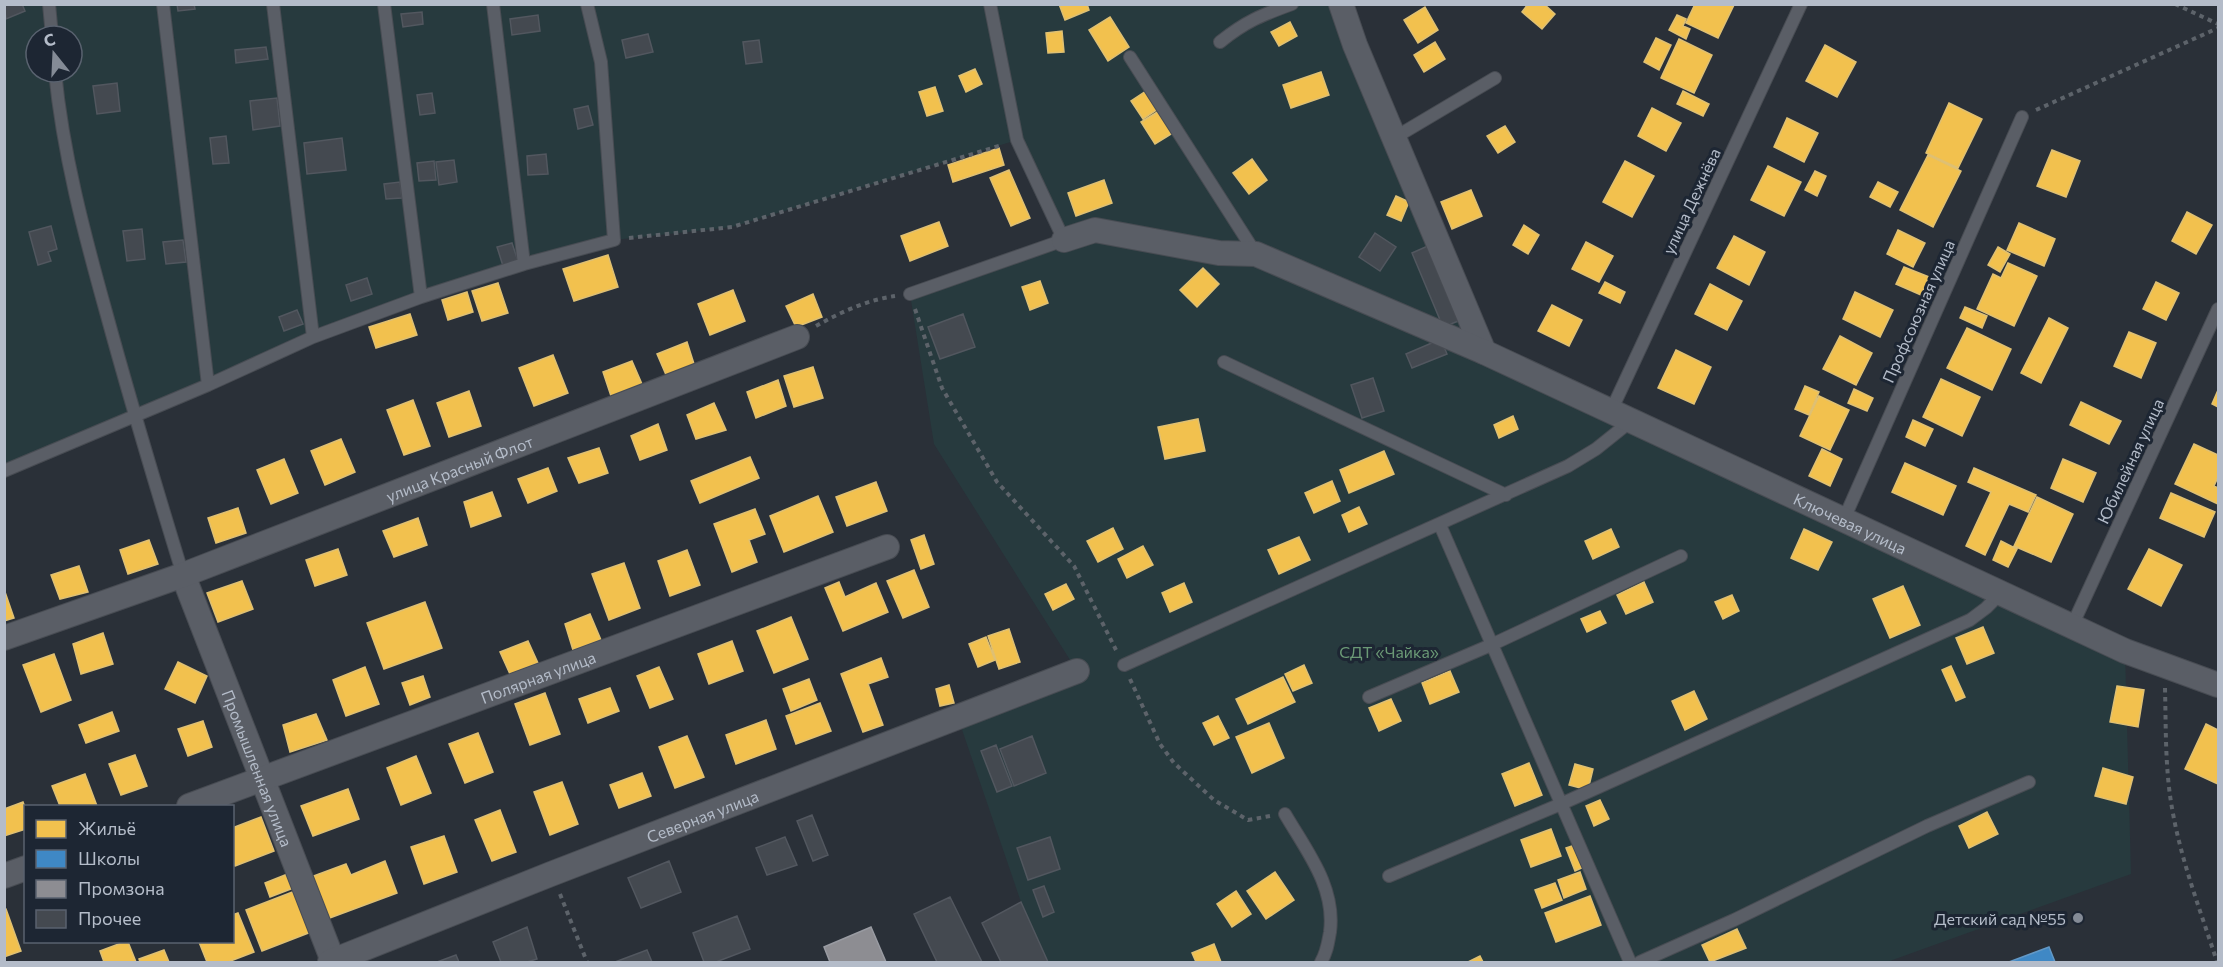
<svg xmlns="http://www.w3.org/2000/svg" width="2223" height="967" viewBox="0 0 2223 967" font-family="Commissioner,sans-serif">
	<style>
		.green { fill: #273a3e; fill-rule: evenodd }
		.homes { fill: #f2c14e; stroke: #dfc073; stroke-width: 1.5 }
		.schools { fill: #3f88c5; stroke: #6298c6; stroke-width: 1.5 }
		.industry { fill: #8d8d92; stroke: #999ba2; stroke-width: 1.5 }
		.building { fill: #444950; stroke: #52575f; stroke-width: 1.5 }
		.lines { fill: none; stroke-linecap: round; stroke-linejoin: round }
		.service-casing { stroke: #484c53; stroke-width: 14 }
		.minor-casing { stroke: #484c53; stroke-width: 26 }
		.path { stroke: #5d636a; stroke-width: 4; stroke-dasharray: 4.5 4.5; stroke-linecap: butt }
		.service { stroke: #5a5e66; stroke-width: 12 }
		.minor { stroke: #5a5e66; stroke-width: 24 }
		.poi-dot { fill: #848b96; stroke: #1d2633; stroke-width: 2 }
		.labels { text-anchor: middle; dominant-baseline: central; stroke-width: 6; stroke-linejoin: round; paint-order: stroke }
		.street-label { font-size: 16px; fill: #b4bcc9; stroke: #1d2633 }
		.park-label { font-size: 16px; fill: #6b9a76; stroke: #1d2633 }
		.poi-label { font-size: 16px; fill: #b4bcc9; stroke: #1d2633; text-anchor: end }
	</style>
	<rect width="100%" height="100%" fill="#2a3038"/>
	<path class="green" d="M5,5H1341L1484,352L2125,651L2131,874L1887,962H1048L1021,902L958,718L1077,671L934,444L910,294L1064,240L1017,140L732,227L614,240L421,297L5,471ZM36,36H72V72H36Z"/>
	<path class="homes" d="M1059,4H1087L1089,10L1065,20Z
		M1528,4H1544L1555,14L1542,29L1522,12Z
		M1695,4L1734,5L1718,38L1686,23Z
		M1425,7L1438,30L1418,43L1404,20Z
		M1677,15L1686,19L1683,26L1690,29L1686,39L1669,30Z
		M1110,17L1129,47L1108,61L1089,30Z
		M1290,22L1297,36L1279,46L1271,32Z
		M1062,31L1064,52L1048,53L1046,33Z
		M1656,38L1671,45L1659,70L1644,62Z
		M1679,39L1712,55L1694,93L1661,78Z
		M1435,42L1445,59L1424,72L1414,55Z
		M1825,45L1856,62L1837,97L1806,81Z
		M975,69L982,84L966,92L959,76Z
		M1321,72L1329,95L1291,108L1283,85Z
		M935,87L943,111L927,116L919,92Z
		M1149,89L1161,107L1143,119L1131,101Z
		M1683,91L1709,104L1703,116L1677,104Z
		M1949,103L1982,119L1958,168L1926,153Z
		M1652,108L1681,123L1666,151L1638,136Z
		M1162,109L1176,131L1155,144L1141,122Z
		M1787,118L1818,133L1804,162L1774,147Z
		M1505,126L1515,142L1498,153L1487,136Z
		M999,148L1004,165L953,182L948,165Z
		M2052,150L2080,161L2066,197L2037,186Z
		M1928,155L1961,171L1933,227L1900,210Z
		M1252,159L1267,180L1249,194L1233,173Z
		M1625,161L1654,176L1632,217L1603,202Z
		M1768,166L1801,182L1784,216L1751,200Z
		M1009,170L1030,218L1011,226L990,178Z
		M1815,171L1826,176L1817,196L1805,190Z
		M1104,180L1112,203L1076,216L1068,193Z
		M1878,182L1898,192L1890,207L1870,197Z
		M1471,190L1482,216L1452,229L1441,202Z
		M1396,196L1409,202L1401,221L1387,215Z
		M2187,212L2212,225L2196,254L2172,241Z
		M939,222L948,246L910,261L901,236Z
		M2019,223L2055,239L2044,266L2007,250Z
		M1524,225L1539,235L1528,254L1513,245Z
		M1898,230L1925,243L1913,267L1887,254Z
		M1734,236L1765,252L1749,285L1717,268Z
		M1586,242L1613,256L1599,282L1572,269Z
		M1998,247L2010,254L2000,272L1988,265Z
		M608,255L618,287L574,301L563,269Z
		M2008,263L2037,276L2014,326L1977,309L1993,274L2001,278Z
		M1904,267L1929,277L1921,295L1896,284Z
		M1203,268L1219,284L1197,307L1180,290Z
		M1040,281L1048,303L1030,310L1022,287Z
		M1605,282L1625,292L1620,303L1599,293Z
		M2156,282L2179,293L2166,320L2143,309Z
		M498,283L508,313L482,321L472,291Z
		M1710,284L1742,301L1727,330L1695,314Z
		M733,290L745,321L710,335L698,304Z
		M467,292L473,312L448,320L442,300Z
		M1855,292L1893,310L1880,337L1843,319Z
		M813,294L822,317L796,327L786,306Z
		M1552,305L1582,320L1569,346L1538,331Z
		M1965,307L1987,316L1982,328L1960,318Z
		M410,314L417,335L376,348L369,327Z
		M2049,318L2068,328L2041,383L2021,373Z
		M1967,328L2011,349L1992,390L1947,368Z
		M2129,332L2156,343L2141,378L2114,366Z
		M1840,336L1872,353L1856,385L1823,369Z
		M687,342L695,367L667,377L657,354Z
		M1676,350L1711,367L1694,404L1658,388Z
		M553,355L568,393L534,406L519,368Z
		M632,361L642,384L611,396L603,372Z
		M813,367L823,398L794,407L784,376Z
		M1941,379L1980,397L1962,436L1923,417Z
		M778,380L786,406L756,418L747,392Z
		M1805,386L1819,392L1809,415L1795,409Z
		M1854,389L1873,398L1867,411L1848,403Z
		M2218,390V407L2212,404Z
		M469,391L481,426L449,437L437,403Z
		M1819,396L1849,410L1830,450L1800,436Z
		M413,400L430,446L404,455L387,410Z
		M2081,402L2121,421L2109,444L2070,425Z
		M714,403L726,430L696,439L687,415Z
		M1513,416L1518,429L1499,438L1494,425Z
		M1198,419L1205,451L1165,459L1158,427Z
		M1913,420L1933,429L1925,446L1906,437Z
		M658,424L667,450L640,460L631,436Z
		M341,439L355,472L325,485L311,451Z
		M2194,444L2218,455V477L2214,486L2218,488V504L2175,484Z
		M599,448L608,473L579,483L568,458Z
		M1822,449L1842,459L1830,486L1809,476Z
		M1384,451L1394,474L1349,493L1340,470Z
		M750,457L759,478L700,503L691,481Z
		M284,459L298,493L271,504L257,470Z
		M2063,459L2096,473L2083,502L2051,488Z
		M1905,463L1956,486L1943,515L1892,492Z
		M548,468L557,491L528,503L518,479Z
		M1974,468L2036,495L2028,512L2009,504L1985,555L1966,546L1991,492L1968,482Z
		M1332,481L1340,501L1314,513L1305,493Z
		M876,482L887,511L847,526L836,497Z
		M492,492L501,516L471,527L464,502Z
		M2171,493L2215,512L2204,537L2160,518Z
		M818,496L833,532L784,552L770,516Z
		M2037,497L2073,514L2051,562L2014,546Z
		M1359,507L1367,524L1349,532L1342,515Z
		M238,508L246,533L216,543L208,518Z
		M755,509L765,534L749,540L757,562L732,572L714,524Z
		M418,518L427,545L394,557L383,531Z
		M1113,528L1123,549L1098,562L1087,541Z
		M1611,529L1619,547L1593,559L1585,541Z
		M1804,529L1832,542L1818,570L1791,558Z
		M924,535L934,564L921,569L911,540Z
		M1299,537L1310,560L1279,574L1268,550Z
		M149,540L158,564L128,574L120,550Z
		M2001,541L2017,549L2008,567L1993,560Z
		M1143,546L1153,565L1127,578L1118,559Z
		M338,549L347,575L315,586L306,560Z
		M2149,549L2182,565L2161,606L2128,589Z
		M687,550L700,585L670,596L658,561Z
		M624,563L640,608L609,620L592,574Z
		M79,566L88,592L60,599L51,575Z
		M914,570L929,607L903,618L887,581Z
		M242,581L253,609L218,622L207,593Z
		M839,582L845,597L876,583L888,612L843,631L825,588Z
		M1644,582L1653,602L1626,614L1617,595Z
		M1184,583L1192,602L1170,612L1162,593Z
		M1066,584L1074,599L1053,610L1045,594Z
		M1903,586L1920,625L1890,638L1873,599Z
		M4,589L14,618L4,621Z
		M1732,595L1739,611L1723,619L1715,602Z
		M425,602L442,648L384,669L367,623Z
		M1600,611L1606,623L1587,632L1581,619Z
		M590,614L601,640L573,650L565,624Z
		M791,617L808,659L774,673L757,631Z
		M1983,627L1994,653L1967,664L1956,638Z
		M1009,629L1020,662L999,669L988,636Z
		M103,633L113,664L81,674L73,644Z
		M986,637L995,660L978,667L969,644Z
		M528,641L538,663L510,674L500,652Z
		M732,641L743,671L709,684L698,654Z
		M54,654L71,700L41,712L23,665Z
		M881,658L888,677L868,684L883,725L863,732L841,674Z
		M178,662L207,676L195,703L165,689Z
		M1304,665L1312,683L1293,691L1285,674Z
		M1951,666L1965,697L1956,701L1942,670Z
		M365,667L379,704L346,716L333,680Z
		M659,667L673,699L650,708L637,676Z
		M1450,671L1459,692L1430,704L1422,683Z
		M423,676L430,697L410,705L402,683Z
		M1283,677L1295,702L1248,724L1236,699Z
		M809,679L817,700L791,711L783,689Z
		M949,685L954,703L940,706L936,689Z
		M2117,686L2144,690L2138,727L2110,722Z
		M610,688L619,711L588,723L579,699Z
		M1694,691L1707,719L1685,730L1672,701Z
		M545,693L560,734L530,745L515,704Z
		M1391,699L1401,721L1379,731L1369,708Z
		M820,703L831,731L796,744L786,716Z
		M112,712L119,731L86,743L79,725Z
		M316,714L327,740L290,752L283,725Z
		M1218,716L1229,738L1214,745L1203,723Z
		M766,720L776,749L736,764L726,735Z
		M203,721L212,747L188,756L178,729Z
		M1269,723L1284,758L1252,773L1236,737Z
		M2206,724L2218,730V784L2185,769Z
		M478,733L493,772L465,783L449,744Z
		M687,736L704,777L675,788L659,747Z
		M135,755L147,786L121,795L109,764Z
		M416,756L431,793L401,805L387,768Z
		M1529,763L1542,795L1515,806L1502,774Z
		M1575,764L1593,769L1588,790L1569,785Z
		M2103,768L2133,777L2126,804L2095,796Z
		M642,773L651,796L619,808L610,785Z
		M85,774L97,806H60L52,786Z
		M562,782L578,824L550,835L534,792Z
		M348,789L359,819L313,836L301,806Z
		M1600,800L1609,819L1594,826L1586,806Z
		M23,802L26,810V829L4,836V809Z
		M500,810L516,852L492,861L475,820Z
		M1987,812L1998,834L1969,848L1959,826Z
		M261,817L274,851L235,866L232,859V828Z
		M1551,829L1561,856L1531,867L1521,840Z
		M444,836L457,872L424,884L411,847Z
		M1578,844L1586,866L1575,871L1566,848Z
		M385,861L397,893L327,919L311,877L346,864L351,875Z
		M1275,872L1294,900L1266,919L1247,891Z
		M1580,872L1586,889L1564,898L1558,880Z
		M290,873L296,887L270,897L265,883Z
		M1555,883L1562,900L1542,908L1535,890Z
		M295,891L311,932L262,951L246,910Z
		M1236,891L1251,914L1232,927L1217,904Z
		M1590,896L1601,925L1556,942L1545,913Z
		M4,909H6L21,951L4,957Z
		M238,913L254,952L228,962H207L199,942H232V915Z
		M1737,929L1746,948L1710,962L1702,945Z
		M124,942H128L136,962H104L100,951Z
		M1214,944L1221,962H1196L1192,953Z
		M164,950L169,962H140L139,959Z
		M1480,956L1483,962H1468Z"/>
	<path class="schools" d="M2049,947L2055,962H2009Z"/>
	<path class="industry" d="M871,927L886,962H830L824,947Z"/>
	<path class="building" d="M4,4H22L25,11L6,19Z
		M177,4H194L195,9L178,11Z
		M422,12L423,24L403,27L401,14Z
		M538,15L540,31L512,35L510,19Z
		M648,34L653,52L626,58L622,40Z
		M759,40L762,62L746,64L743,42Z
		M266,47L268,59L236,63L235,50Z
		M117,83L120,111L97,114L93,86Z
		M432,93L435,113L420,115L417,95Z
		M277,98L280,126L253,130L250,101Z
		M588,106L593,125L578,129L574,109Z
		M226,136L229,163L213,164L210,138Z
		M342,138L346,170L307,174L304,143Z
		M546,154L548,174L528,175L527,156Z
		M454,160L457,182L439,185L436,162Z
		M434,161L436,180L419,181L417,163Z
		M400,182L402,198L386,199L384,184Z
		M51,226L57,249L48,252L51,261L38,265L29,232Z
		M142,229L145,259L127,261L123,231Z
		M1375,233L1396,247L1380,271L1359,257Z
		M183,240L186,262L166,264L163,242Z
		M512,243L518,261L503,266L497,247Z
		M1430,245L1461,320L1443,327L1412,253Z
		M367,278L372,294L351,301L346,285Z
		M297,310L303,324L284,331L279,317Z
		M963,314L975,347L940,359L928,327Z
		M1441,339L1447,354L1412,368L1406,354Z
		M1373,378L1384,411L1362,418L1351,385Z
		M1032,736L1046,773L1014,786L1000,749Z
		M996,745L1012,786L997,792L981,751Z
		M812,815L828,855L813,861L797,821Z
		M785,837L797,865L767,875L756,848Z
		M1050,837L1060,869L1028,880L1017,848Z
		M669,861L681,892L641,908L628,878Z
		M1044,886L1054,912L1043,917L1033,890Z
		M950,897L982,962H937L914,914Z
		M1021,902L1048,962H1001L982,923Z
		M737,916L750,949L716,962H704L693,933Z
		M527,927L537,959L527,962H501L493,942Z
		M647,950L652,962H615Z
		M456,955L459,962H437Z"/>
	<g class="lines">
		<g class="service-casing">
			<path id="service" d="M49,4L52,36
				M163,4L208,385
				M273,4L313,337
				M384,4L421,297
				M493,4L524,264
				M1220,42C1246,21 1262,15 1292,4
				M1130,57L1256,254
				M55,72C63,154 84,233 106,312C130,400 156,487 183,575
				M1394,138L1495,78
				M910,294L1064,240L1017,140L990,4
				M1224,362L1506,495
				M1611,411L1801,4
				M4,471L208,385L313,337L421,297L524,264L614,240L601,62L587,4
				M1844,519L2022,117
				M1440,525L1630,962
				M2072,626L2218,309
				M1124,665L1568,466L1596,449L1631,421
				M1369,697L1491,645L1681,556
				M1285,814C1306,850 1336,887 1330,932C1328,943 1327,952 1321,962
				M1389,876L1561,804L1970,620L1986,608L2001,593
				M1640,962L1734,920L1927,826L2029,782"/>
		</g>
		<g class="minor-casing">
			<g id="minor">
				<path d="M1341,4L1355,45L1484,352"/>
				<path id="s1" d="M1064,240L1095,230L1219,253L1256,254L1484,352L2125,651L2218,685"/>
				<path id="s2" d="M183,575L333,961"/>
				<path id="s3" d="M4,638L183,575L797,337"/>
				<path id="s4" d="M189,806L887,547"/>
				<path d="M4,876L26,868"/>
				<path id="s5" d="M330,962L551,874L1077,671"/>
			</g>
		</g>
		<path class="path" d="M2175,4L2218,24
			M2036,110L2218,28
			M629,238L732,227L1002,145
			M915,309L942,388L997,482L1074,566L1116,650
			M816,326C841,312 867,300 895,296
			M1130,679L1160,744L1174,763L1214,800L1248,820L1270,816
			M2165,688C2166,728 2165,769 2172,808C2181,861 2201,912 2217,962
			M560,894L587,962"/>
		<use href="#service" class="service"/>
		<use href="#minor" class="minor"/>
	</g>
	<circle class="poi-dot" cx="2078" cy="918" r="6"/>
	<g class="labels">
		<g class="street-label">
			<text transform="translate(1691 201) rotate(-65)">улица Дежнёва</text>
			<text transform="translate(1918 311) rotate(-66)">Профсоюзная улица</text>
			<text transform="translate(2130 461) rotate(-65)">Юбилейная улица</text>
			<text stroke="none"><textPath href="#s3" startOffset="486">улица Красный Флот</textPath></text>
			<text stroke="none"><textPath href="#s1" startOffset="848">Ключевая улица</textPath></text>
			<text stroke="none"><textPath href="#s4" startOffset="372">Полярная улица</textPath></text>
			<text stroke="none"><textPath href="#s2" startOffset="207">Промышленная улица</textPath></text>
			<text stroke="none"><textPath href="#s5" startOffset="400">Северная улица</textPath></text>
		</g>
		<g class="park-label">
			<text x="1389" y="651">СДТ «Чайка»</text>
		</g>
		<g class="poi-label">
			<text x="2066" y="918">Детский сад №55</text>
		</g>
	</g>
	<rect width="2223" height="967" fill="none" stroke="#b4bcc9" stroke-width="12"/>
	<rect x="24" y="805" width="210" height="138" fill="#1d2633" stroke="#59626f" stroke-width="1.5"/>
	<rect x="36" y="820" width="30" height="18" fill="#f2c14e" stroke="#59626f" stroke-width="1.5"/>
	<text x="78" y="835" font-size="18" fill="#b4bcc9">Жильё</text>
	<rect x="36" y="850" width="30" height="18" fill="#3f88c5" stroke="#59626f" stroke-width="1.5"/>
	<text x="78" y="865" font-size="18" fill="#b4bcc9">Школы</text>
	<rect x="36" y="880" width="30" height="18" fill="#8d8d92" stroke="#59626f" stroke-width="1.5"/>
	<text x="78" y="895" font-size="18" fill="#b4bcc9">Промзона</text>
	<rect x="36" y="910" width="30" height="18" fill="#444950" stroke="#59626f" stroke-width="1.5"/>
	<text x="78" y="925" font-size="18" fill="#b4bcc9">Прочее</text>
	<g transform="translate(54 54) rotate(342)"><circle r="28" fill="#1d2633" stroke="#59626f" stroke-width="1.5"/>
	<path d="M0-4.5L10 22L0 15L-10 22Z" fill="#848b96"/>
	<text y="-9" font-size="16" font-weight="bold" text-anchor="middle" fill="#b4bcc9">С</text>
	</g>
</svg>
